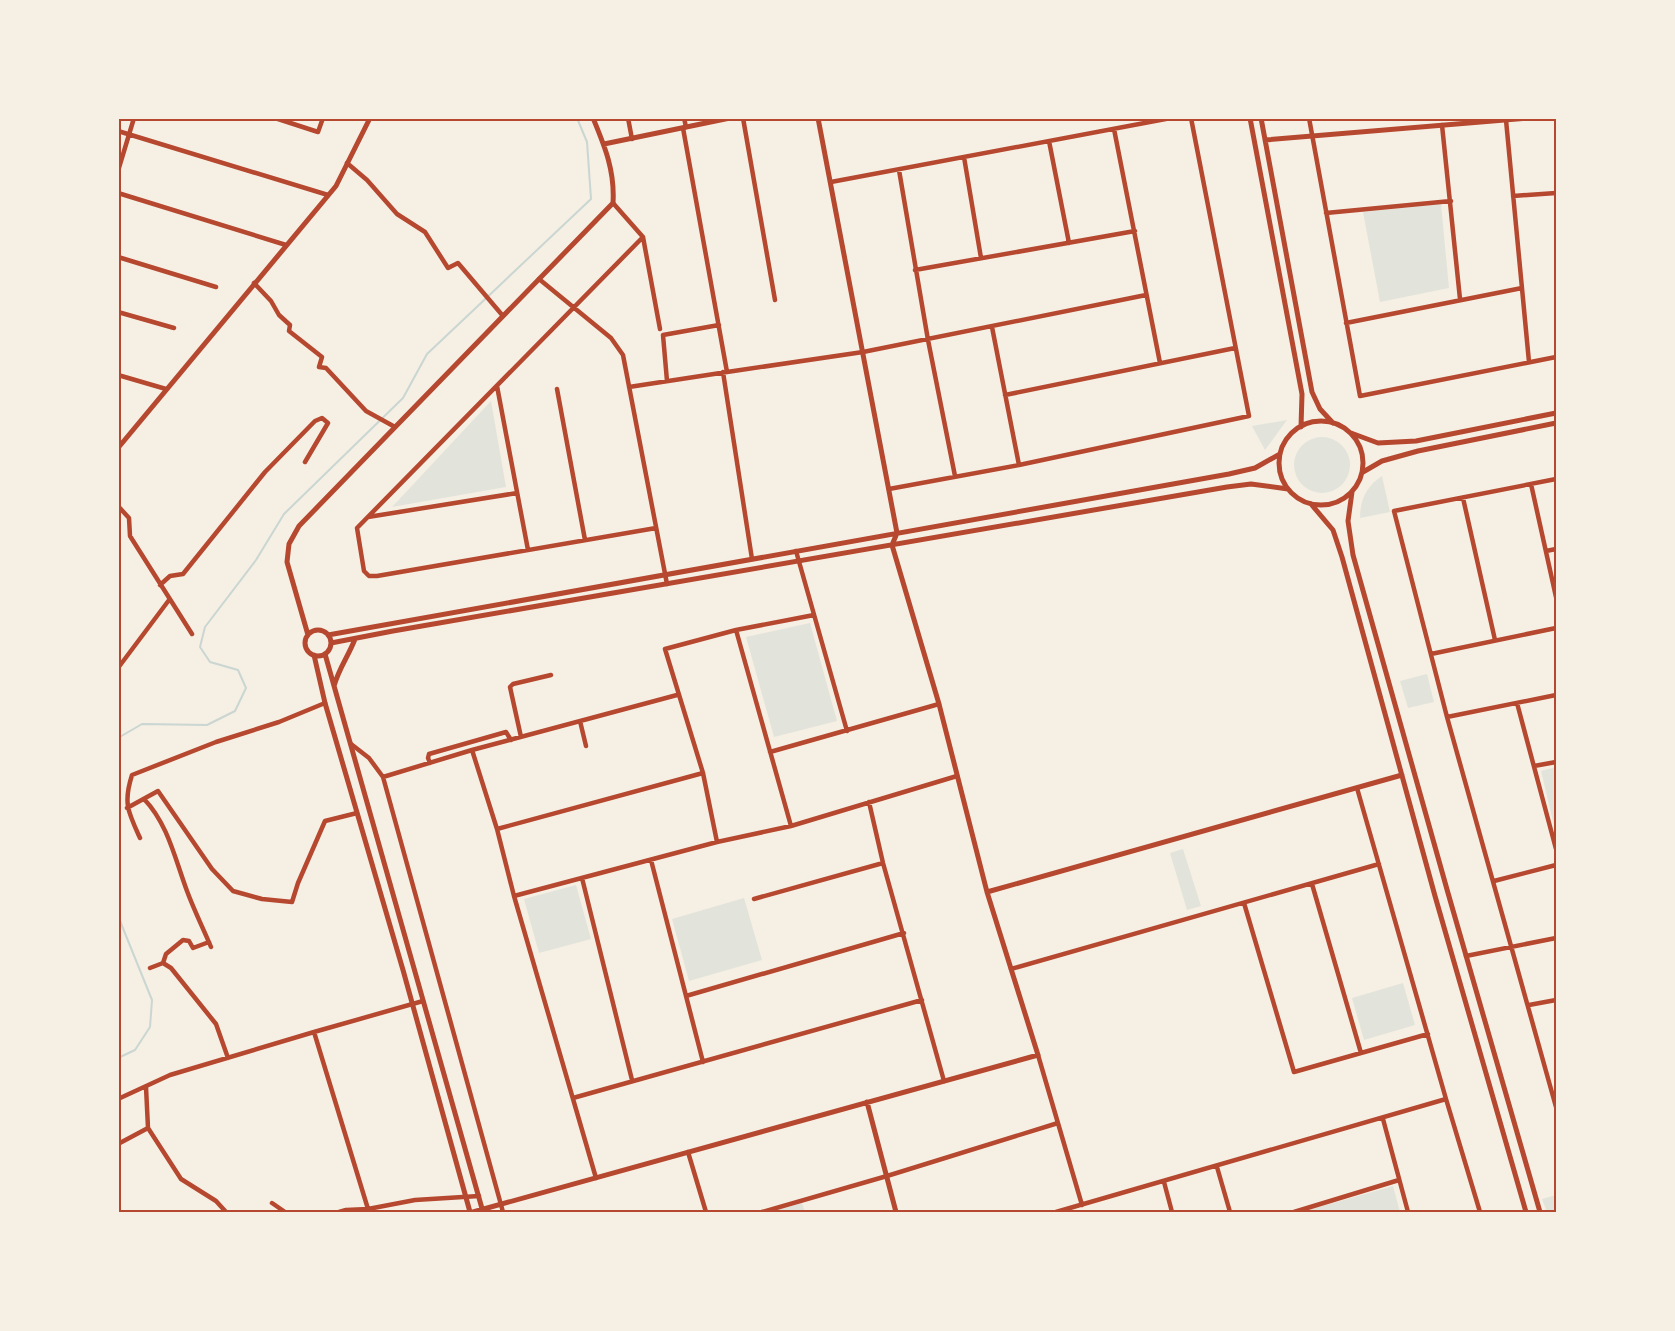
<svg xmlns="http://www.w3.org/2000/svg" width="1675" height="1331" viewBox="0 0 1675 1331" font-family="Lato,sans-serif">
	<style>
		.green { fill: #e2e4dc }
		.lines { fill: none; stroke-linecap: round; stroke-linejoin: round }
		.stream { stroke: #c9d6d2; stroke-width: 2 }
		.minor { stroke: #b5482f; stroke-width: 4.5 }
		.tertiary { stroke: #b5482f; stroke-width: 5 }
		.neatline { fill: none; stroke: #b5482f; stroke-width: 2 }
	</style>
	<rect width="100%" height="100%" fill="#f6efe4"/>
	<path class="green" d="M1441,204L1449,288L1380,302L1363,212Z
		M491,401L506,487L392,507Z
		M1287,420L1265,450L1252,426Z
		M1294 465a28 28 0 1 1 56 0a28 28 0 1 1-56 0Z
		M1382,476L1390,512L1360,518C1360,499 1367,486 1382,476Z
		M810,623L837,721L774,737L746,637Z
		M1427,674L1434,702L1408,708L1400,681Z
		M1556,767V834L1541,771Z
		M1183,849L1201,906L1187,910L1170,853Z
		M576,885L591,939L539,953L524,899Z
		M744,898L762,960L689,981L672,919Z
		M1403,983L1415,1025L1364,1040L1352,998Z
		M1393,1186L1400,1212H1301Z
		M1556,1195V1212H1547L1542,1199Z
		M802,1203L805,1212H769Z"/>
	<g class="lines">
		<path class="stream" d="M118,738L142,724L207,725L235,711L246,688L238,670L210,662L200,647L205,627L256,560L284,514L403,398L427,354L591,199L587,142L577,118
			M118,916L152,1000L150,1027L135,1050L118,1058"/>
		<path class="minor" d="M275,118L318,132L323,118
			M628,118L632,139
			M684,118L686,127
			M743,118L775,300
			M1309,118L1360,396L1556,357
			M1506,120L1529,362
			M1442,125L1460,299
			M1114,129L1160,363
			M118,131L328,195
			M1049,141L1069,243
			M964,157L981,258
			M347,163L367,180L397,214L425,232L448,268L458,263L503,316
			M899,170L928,340L955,476
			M118,171L134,118
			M831,182L1171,118
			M118,193L286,245
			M1513,196L1556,193
			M613,203L643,237L357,528L364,571L369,576H377L656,528
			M1326,213L1451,201
			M643,237L660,329
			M118,257L216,287
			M915,270L1135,231
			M539,279L611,338L623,355L667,584
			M254,283L271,301L279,315L290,325L289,331L322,357L319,367L326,368L366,411L395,427
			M118,312L174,328
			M1346,323L1522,288
			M992,327L1019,465
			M723,372L752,559
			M727,372L863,352L1146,295
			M118,375L166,389
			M667,381L663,335L719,325
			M497,386L528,550
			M629,387L727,372L683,128
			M557,389L585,540
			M1005,395L1235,348
			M1556,479L1394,511L1447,717L1556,1107
			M1531,484L1556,597
			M889,489L1019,465L1249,416L1191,118
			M1463,498L1495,640
			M118,506L129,518L130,536L192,634
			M368,517L517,493
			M796,551L847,731
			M1546,551L1556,549
			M160,585L170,576L183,574L265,472L315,421L322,418L328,423L305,462
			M736,630L791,826
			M1431,654L1556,628
			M118,668L169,600
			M1517,703L1556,849
			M1447,717L1556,695
			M580,721L586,746
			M521,737L510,687L513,684L551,675
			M351,744L369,758L383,777L503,1212
			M472,750L497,829L514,896L596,1178
			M770,752L939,704
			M430,763L428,758L429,754L506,732L511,740
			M1534,766L1556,762
			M383,777L472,750L677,695
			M1357,788L1446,1099L1480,1212
			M144,799C168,824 175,859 187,891C194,910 203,928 211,947
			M869,802L883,863L944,1081
			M127,808L158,791L212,869L233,891L262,899L292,902L298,883L325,821L357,813
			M497,829L703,773
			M140,838C128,812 123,803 132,775L216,742L279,722L325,703
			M717,842L703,773L665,649L736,630L814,615
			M651,860L703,1062
			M582,878L632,1080
			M1494,881L1556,865
			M1312,884L1361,1053
			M514,896L717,842L791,826L957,776
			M754,899L883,863
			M1244,903L1294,1072L1428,1034
			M1466,956L1556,938
			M163,963L166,954L183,940L189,941L193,948L209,942
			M150,968L163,963L171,968L216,1024L228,1058
			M1011,969L1379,864
			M686,996L904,933
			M1529,1005L1556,1000
			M314,1032L368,1209L415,1200L479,1196
			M1038,1055L1082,1205
			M573,1098L922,1000
			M118,1099L170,1075L314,1032L423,1001
			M1383,1119L1408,1212
			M148,1128L181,1179L216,1201L226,1212
			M118,1144L148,1128L146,1087
			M688,1152L706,1212
			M1217,1167L1230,1212
			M1164,1182L1172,1212
			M272,1203L285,1212
			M339,1212L346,1210L368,1209
			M762,1212L887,1176L1058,1123
			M1056,1212L1446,1099
			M1294,1212L1399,1180"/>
		<path class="tertiary" d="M1250,118L1302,394L1301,427
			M1261,118L1312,392L1320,409L1333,423
			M1265,140L1529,118
			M604,144L730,118
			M1279 463a42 42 0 1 1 84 0a42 42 0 1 1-84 0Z
			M1351,433L1378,443L1416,441L1556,413
			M118,448L336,186L370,118
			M1363,472L1382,461L1418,451L1556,423
			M1352,492L1348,521L1353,555L1448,893L1540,1212
			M1311,504L1333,530L1342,557L1435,896L1526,1212
			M305 643a13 13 0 1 1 26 0a13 13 0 1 1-26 0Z
			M308,635L287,562L289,544L299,526L613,203C615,171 605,147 593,118
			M328,635L1229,474L1255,468L1280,454
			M331,643L393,631L1227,487L1251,484L1288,489
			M325,654L483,1212
			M314,655L325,703L403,970L470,1212
			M334,686C339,668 348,657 355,639
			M987,892L1402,775
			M867,1102L896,1212
			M473,1212L1038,1055L987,892L939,704L892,545L897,533L818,118"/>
	</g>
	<rect width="1675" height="1331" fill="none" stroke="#f6efe4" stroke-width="240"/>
	<rect x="120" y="120" width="1435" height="1091" class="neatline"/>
</svg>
